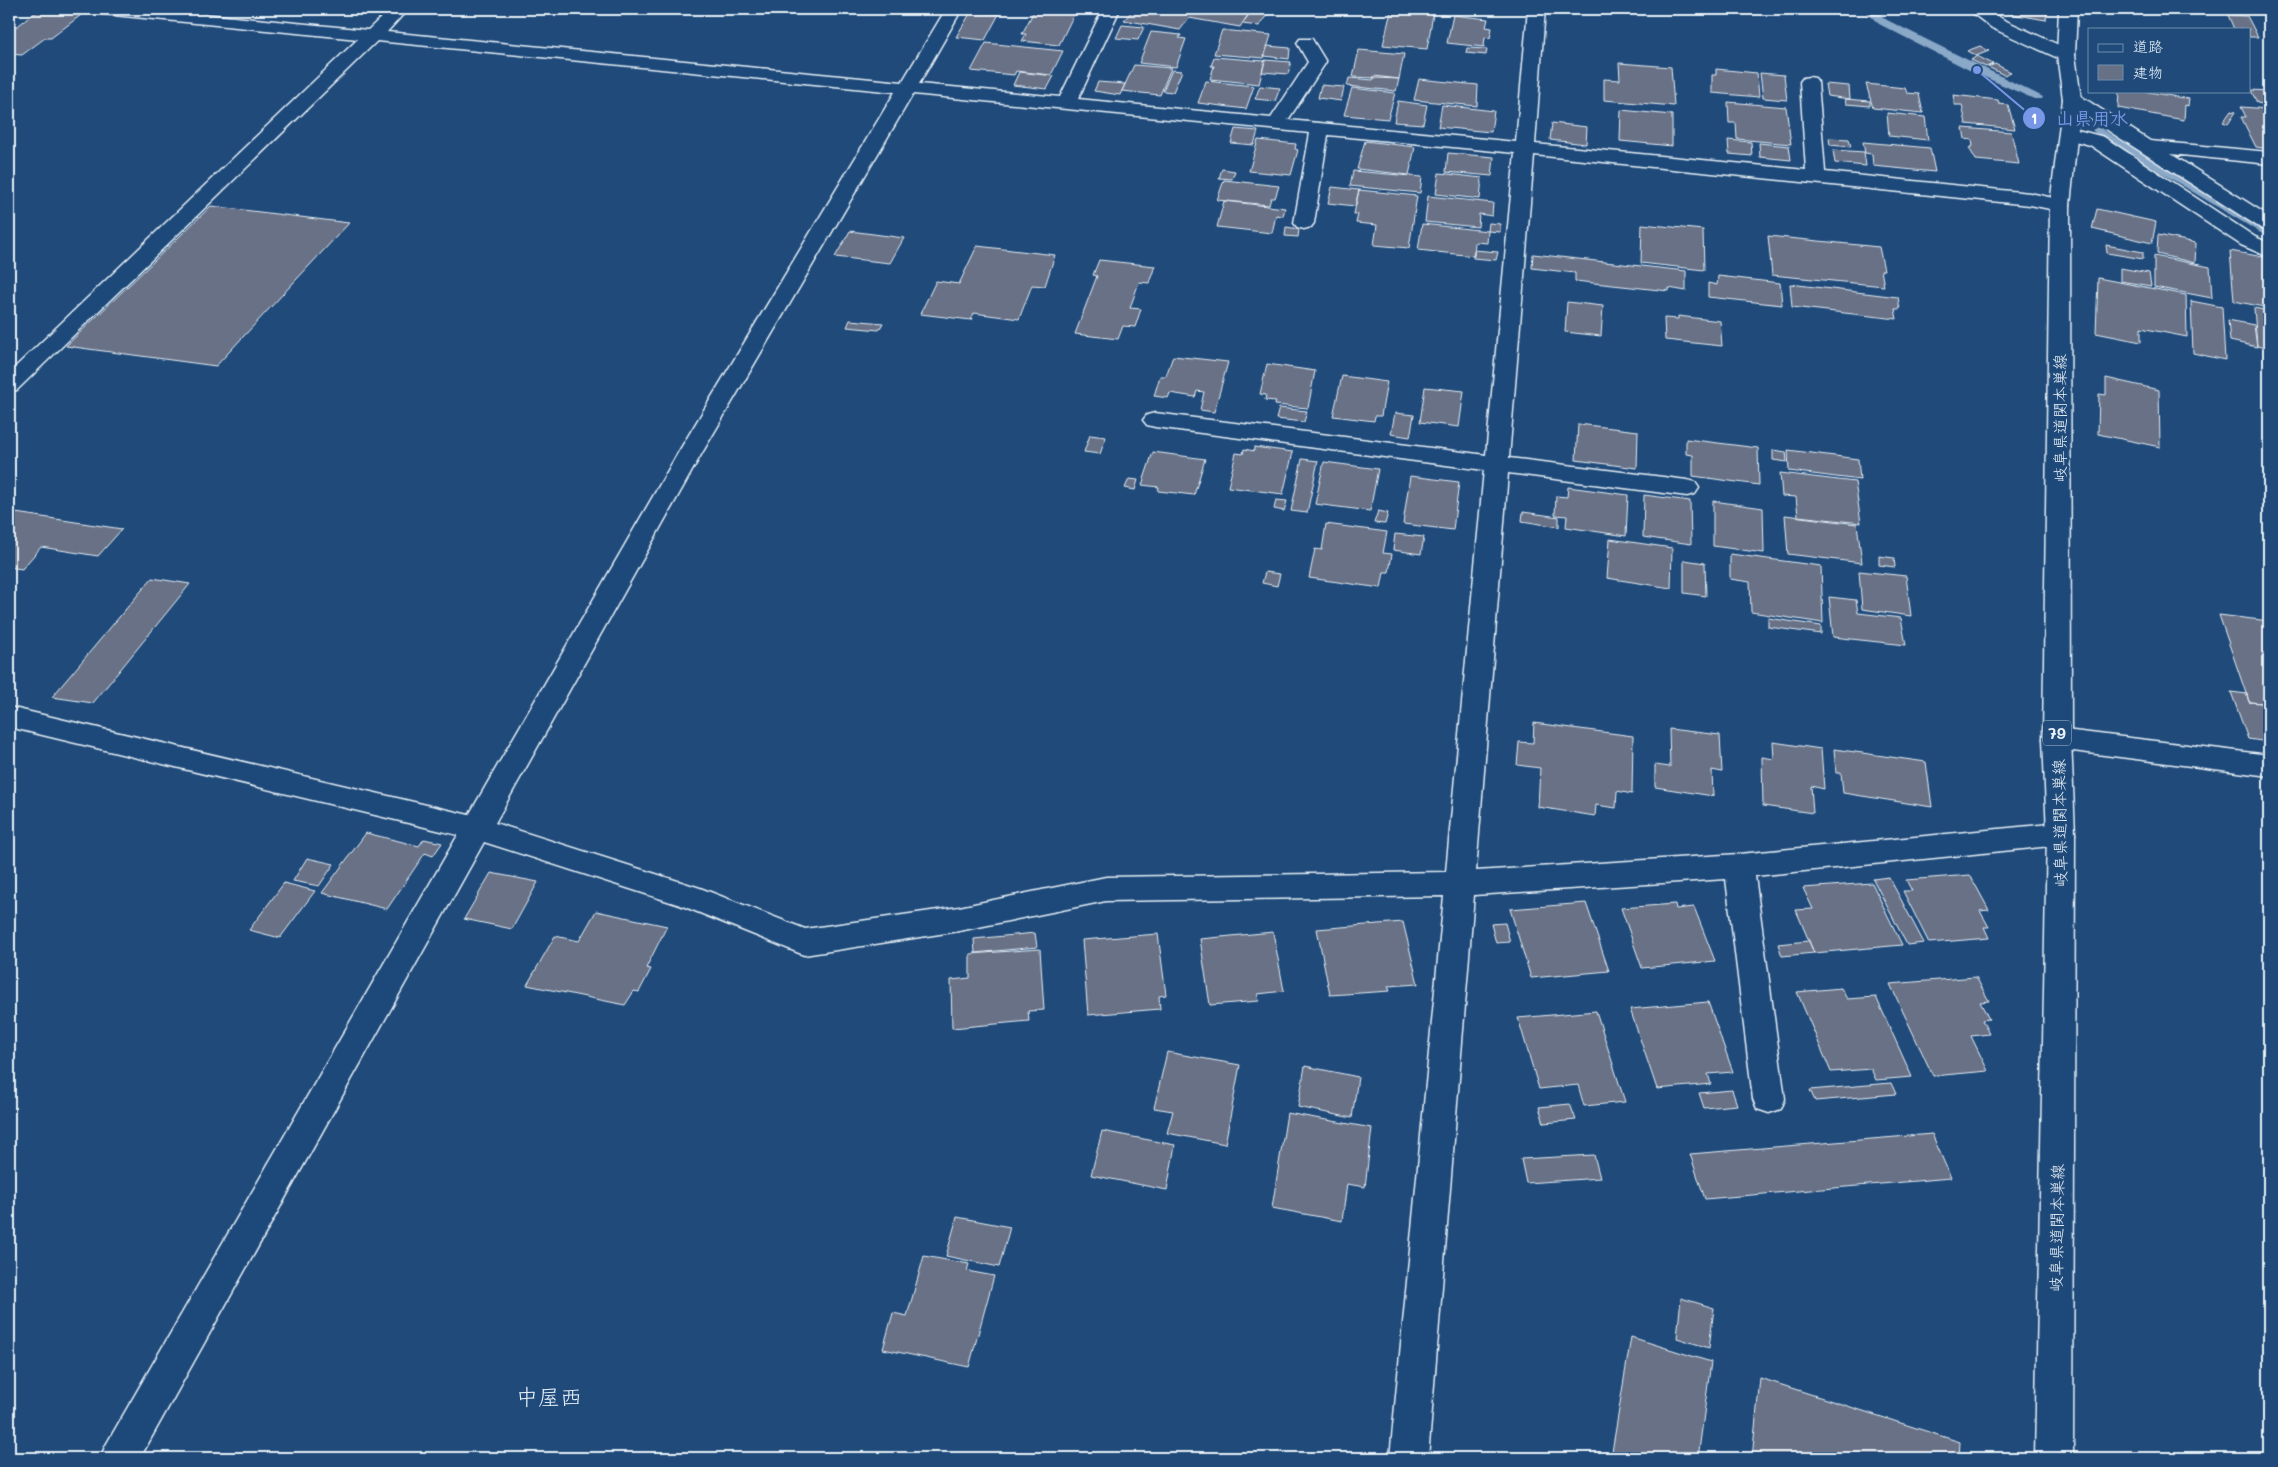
<svg xmlns="http://www.w3.org/2000/svg" width="2278" height="1467" viewBox="0 0 2278 1467" font-family="Mali,'Klee One',sans-serif">
	<style>
		.lines { fill: none; stroke-linecap: round; stroke-linejoin: round }
		.stream { fill: #8aa8c7; fill-rule: evenodd }
		.building { fill: #677186; stroke: #e8f1f8 }
		.street-casing { stroke: #e8f1f8; stroke-width: 3 }
		.primary-casing { stroke: #e8f1f8; stroke-width: 3 }
		.street { fill: #1f4a7a; fill-rule: evenodd }
		.primary { fill: #1f4a7a; fill-rule: evenodd }
		.labels { text-anchor: middle; dominant-baseline: central; stroke-width: 5; stroke-linejoin: round; paint-order: stroke }
		.shield { fill: #1f4a7a; stroke: #acbfd2; stroke-width: 1 }
		.shield-label { font-size: 15px; font-weight: bold; fill: #e8f1f8 }
		.street-label { font-size: 16px; fill: #e8f1f8; stroke: #1f4a7a }
		.near-quarter-label { font-size: 22px; fill: #e8f1f8; stroke: #1f4a7a }
		.leader { fill: none; stroke: #7897e6; stroke-width: 2 }
		.callout-dot { fill: #7897e6; stroke: #1f4a7a; stroke-width: 2 }
		.mark-label { font-size: 15px; text-anchor: middle; font-weight: bold; fill: #fff }
		.callout-label { font-size: 18px; text-anchor: middle; font-weight: bold; fill: #7897e6; stroke: #1f4a7a; stroke-width: 5; stroke-linejoin: round; paint-order: stroke }
	</style>
	<rect width="100%" height="100%" fill="#1f4a7a"/>
	<filter id="ink" filterUnits="userSpaceOnUse"><feTurbulence type="fractalNoise" baseFrequency=".02" numOctaves="2"/><feDisplacementMap in="SourceGraphic" scale="10" xChannelSelector="R" yChannelSelector="G"/><feConvolveMatrix kernelMatrix="1 2 1 2 8 2 1 2 1" color-interpolation-filters="sRGB"/></filter>
	<g filter="url(#ink)">
		<g class="lines">
			<path class="stream" d="M1863,9H1874L1887,20L2043,97L2042,99H2034L1973,72L1879,24Z
				M2098,127L2269,229V238L2094,132L2092,130Z"/>
		</g>
		<path class="building" d="M1035,9L1076,10L1059,45L1022,41L1026,34H1022Z
			M1134,9H1252L1240,27L1189,18L1180,30L1124,20Z
			M1253,9H1271L1259,26L1242,24Z
			M1395,9H1445L1444,14Z
			M2006,9H2047L2046,20L2006,13Z
			M2179,9H2241L2243,14Z
			M39,10L81,15L51,38H45L22,55L9,54V30L16,27Z
			M1391,11L1433,14L1427,49L1383,45Z
			M971,12L999,14L985,40L956,37Z
			M1453,15L1488,19L1486,27L1492,28L1490,38L1485,37L1484,47L1447,43Z
			M2228,15L2247,16L2258,37H2249V29H2234Z
			M1122,25L1144,27L1138,40L1116,38Z
			M1222,30L1271,35L1264,58L1214,54Z
			M1151,32L1181,35L1179,38L1186,39L1176,67L1139,63Z
			M986,43L1063,51L1051,75L1016,71L1014,75L971,71Z
			M1267,46L1290,48L1289,59L1264,56Z
			M1980,46L1989,51L1976,56L1967,51Z
			M1467,48L1487,49L1486,55L1466,53Z
			M1359,50L1404,54L1399,79L1353,77Z
			M1977,56L1993,64L1986,67L1971,60Z
			M1214,57L1265,61L1259,84L1210,79L1214,66H1211Z
			M1265,60L1291,62L1288,74L1262,72Z
			M1619,63L1671,67L1674,106L1604,100V79L1620,80Z
			M1995,64L2011,72L2004,75L1988,67Z
			M1134,65L1171,68L1160,95L1122,91Z
			M1716,69L1757,73L1759,97L1712,93V75H1716Z
			M1172,70L1182,71L1173,92L1163,91Z
			M1019,72L1054,76L1047,89L1013,85Z
			M1760,73L1784,75L1787,100L1763,98Z
			M1374,76L1399,79L1396,91L1347,86L1349,78L1373,80Z
			M1419,79L1478,85L1477,106L1414,100Z
			M1206,81L1254,86L1246,109L1198,103Z
			M1098,82L1125,84L1120,95L1094,91Z
			M1825,84L1849,86L1850,99L1827,96Z
			M1866,84L1905,88L1907,93L1919,94L1923,113L1873,108Z
			M1321,85L1344,87L1341,101L1318,98Z
			M1260,86L1280,88L1275,101L1255,99Z
			M1352,88L1395,93L1388,119L1344,115Z
			M2251,90L2269,91V105L2257,103Z
			M2119,91H2143L2189,99L2188,106L2185,105L2184,120L2118,108Z
			M1953,95L1998,100L1999,104L2008,105L2015,129L1966,124L1962,105H1955Z
			M1845,99L1870,101V106L1846,104Z
			M1398,101L1427,105L1423,124L1394,122Z
			M1728,102L1786,107L1791,144L1737,139L1736,123H1729Z
			M1442,105L1494,111L1491,132L1438,127Z
			M2241,107L2269,109V149L2256,147L2241,117H2246Z
			M1621,110L1672,115V146L1620,141Z
			M2231,111L2236,112L2228,124L2223,122Z
			M1887,113L1925,117L1928,140L1889,136Z
			M1552,123L1587,127L1586,144L1550,140Z
			M1963,128L2011,132L2019,164L1976,160L1969,148L1973,146L1972,140L1965,139Z
			M1235,129L1258,131L1254,145L1231,143Z
			M1829,138L1849,139L1851,147L1830,145Z
			M1258,140L1296,144L1295,149L1298,150L1291,175L1249,171Z
			M1728,140L1751,142L1752,156L1729,154Z
			M1365,141L1415,147L1409,175L1357,169Z
			M1863,142L1930,148L1935,172L1873,166L1872,154L1865,153Z
			M1759,143L1789,146L1791,160L1760,157Z
			M1833,150L1864,152L1866,166L1835,163Z
			M1448,153L1494,157L1492,176L1446,172Z
			M1222,169L1235,171L1232,179L1219,178Z
			M1353,171L1422,177L1420,193L1350,186Z
			M1439,173L1482,178L1480,199L1436,194Z
			M1224,180L1279,186L1275,198H1271L1269,205L1217,200Z
			M1332,187L1359,190L1355,206L1328,203Z
			M1359,190L1417,196L1409,248L1374,245L1377,225L1356,223L1358,214H1354Z
			M1428,196L1493,203L1492,216L1479,214L1478,227L1425,222Z
			M1224,201L1285,208L1283,216L1276,215L1272,233L1217,227Z
			M211,206L349,223L216,366L66,346Z
			M2097,209L2156,222L2152,243L2092,229Z
			M1489,223L1500,224V232L1488,231Z
			M1422,224L1488,231L1487,243L1475,242L1474,256L1418,250Z
			M1642,224L1703,230L1704,270L1641,263Z
			M1286,227L1299,229L1298,237L1285,236Z
			M850,231L904,238L890,263L835,257Z
			M2158,235L2196,243L2195,263L2157,254Z
			M1768,236L1879,247L1884,270H1881L1884,286L1772,275Z
			M2106,245L2143,252V259L2107,253Z
			M977,246L1055,255L1045,286L1032,285L1019,319L974,313L971,320L920,314L936,281L959,284Z
			M1474,250L1498,252L1496,260L1473,258Z
			M2230,251L2269,258V308L2234,301Z
			M1533,254L1686,271V291L1669,288V291L1575,281V273L1532,268Z
			M2154,256L2210,267L2212,298L2154,287Z
			M1099,260L1155,266L1149,283L1139,282L1130,308L1141,309L1135,327L1123,326L1118,339L1075,334L1097,276L1093,275Z
			M2120,268L2149,273L2151,286L2120,281Z
			M1718,276L1780,283L1782,305L1708,297V283L1717,285Z
			M2098,278L2186,295L2187,337L2141,328V342L2096,333Z
			M1790,284L1898,297L1900,309H1895L1897,319L1792,307Z
			M2191,301L2222,307L2225,360L2193,353Z
			M1567,302L1603,306L1601,336L1565,332Z
			M2254,308L2269,311V349L2257,346Z
			M1678,316L1720,321L1722,346L1665,340L1664,318L1678,319Z
			M850,320L883,323L879,330L847,327Z
			M2228,320L2254,325L2257,347L2230,341Z
			M1173,356L1228,362L1214,412L1200,410L1204,392L1197,391L1195,397L1170,393L1168,398L1154,396L1160,376H1166Z
			M1267,364L1315,371L1308,408L1275,405L1276,401L1265,400L1266,395L1260,394Z
			M1342,376L1387,382L1381,416H1375L1374,421L1333,416Z
			M2106,378L2159,390L2160,447L2098,434L2099,394L2106,395Z
			M1425,387L1464,391L1459,427L1420,422Z
			M1279,408L1307,411L1304,422L1276,419Z
			M1395,413L1414,415L1410,437L1391,434Z
			M1578,424L1638,431L1637,468L1576,460Z
			M1090,435L1106,437L1100,454L1084,452Z
			M1686,439L1758,448L1759,485L1693,476V455L1686,454Z
			M1254,447L1293,452L1283,494L1228,487L1236,453L1243,454L1244,449L1254,451Z
			M1773,450L1786,452L1787,462L1773,460Z
			M1788,450L1858,459L1860,480L1789,471Z
			M1153,452L1205,459L1194,495L1158,491L1159,487L1142,485Z
			M1302,459L1318,461L1307,513L1291,511Z
			M1324,462L1378,469L1370,511L1315,504Z
			M1780,473L1855,482L1861,523L1798,516L1796,497L1782,496Z
			M1410,476L1459,482L1453,530L1403,524Z
			M1129,479L1138,480L1135,490L1125,488Z
			M1568,487L1628,495L1626,536L1566,527L1567,516L1555,515L1556,496L1567,497Z
			M1644,495L1690,501L1691,544L1643,537Z
			M1276,500L1287,501L1284,511L1274,509Z
			M1713,501L1763,508L1764,553L1713,546Z
			M1378,511L1388,513L1385,524L1374,523Z
			M9,512L122,529L98,556L41,547L22,569L9,567Z
			M1523,512L1559,517V527L1522,521Z
			M1785,515L1857,524L1862,563L1788,554Z
			M1326,524L1387,532L1383,553L1392,554L1389,572H1384L1381,588L1309,578L1315,549L1322,550Z
			M1395,534L1424,537L1421,554L1393,550Z
			M1610,539L1672,548L1671,588L1607,578Z
			M1730,554L1821,566L1823,623L1751,612L1750,582L1730,579Z
			M1879,556L1894,558L1895,567L1879,565Z
			M1684,560L1705,563L1706,596L1684,593Z
			M1859,571L1906,576L1911,616L1862,609Z
			M1265,572L1280,574L1277,586L1262,583Z
			M152,578L190,584L93,703L52,697Z
			M1829,597L1856,600L1858,613L1901,618L1906,645L1833,637Z
			M2219,615L2269,621V718L2267,717L2262,703L2249,702Z
			M1768,618L1821,626V634L1768,627Z
			M2231,692L2247,694L2249,702L2262,703L2267,717L2269,718V742L2248,739Z
			M1534,723L1633,736L1632,794L1617,791L1616,808L1596,805L1595,816L1538,807L1540,768L1517,765L1519,742L1533,743Z
			M1669,729L1720,735L1722,772L1712,770L1713,796L1655,787V765L1670,767Z
			M1773,742L1821,749L1824,789L1811,786L1813,813L1763,806L1762,757L1774,759Z
			M1834,749L1926,762L1932,807L1843,793L1841,773H1836Z
			M366,833L419,846L424,839L442,843L433,856L425,853L387,909L322,893Z
			M307,858L334,864L319,886L293,881Z
			M491,873L538,882L512,929L464,919Z
			M1970,875L1989,910L1980,911L1989,927H1984L1989,938L1929,943L1903,891H1912L1906,880Z
			M1889,877L1924,943L1907,945L1873,879Z
			M284,883L315,891L280,938L249,930Z
			M1872,883L1902,945L1814,953L1796,910L1813,909L1803,888Z
			M1586,903L1609,971L1531,978L1510,909Z
			M1675,904L1676,909L1694,907L1715,961L1642,968L1621,908Z
			M596,911L667,926L646,968L651,969L639,992L634,991L625,1005L527,985L555,936L579,941Z
			M1403,922L1418,984L1388,986L1390,991L1330,995L1317,929Z
			M1505,923L1510,942L1496,943L1491,924Z
			M1273,932L1284,991L1258,994L1259,1001L1210,1005L1200,939Z
			M1035,933L1037,947L975,953L974,939Z
			M1158,934L1166,995L1159,996L1160,1009L1088,1015L1082,940Z
			M1809,941L1814,953L1782,956L1778,944Z
			M1040,949L1044,1010L1028,1011L1029,1021L952,1028L951,980L970,978V954Z
			M1976,977L1989,1001L1980,1002L1989,1019L1982,1020L1989,1034L1971,1036L1988,1071L1933,1076L1890,984Z
			M1841,988L1847,999L1876,997L1912,1077L1876,1080L1871,1069L1831,1072L1797,992Z
			M1708,1002L1733,1072L1708,1074L1711,1084L1657,1089L1630,1009Z
			M1596,1011L1625,1102L1584,1106L1578,1085L1539,1089L1518,1018Z
			M1167,1052L1240,1065L1225,1144L1167,1133L1173,1111L1154,1108Z
			M1305,1066L1358,1077L1352,1118L1298,1107Z
			M1891,1083L1896,1094L1815,1101L1810,1090Z
			M1732,1090L1737,1105L1704,1108L1699,1093Z
			M1570,1104L1576,1120L1544,1123L1539,1107Z
			M1287,1113L1372,1128L1365,1187L1347,1184L1342,1221L1272,1208Z
			M1102,1131L1175,1145L1167,1190L1091,1175Z
			M1932,1134L1951,1178L1705,1199L1690,1154Z
			M1594,1155L1600,1178L1526,1183L1521,1159Z
			M957,1217L1010,1227L999,1267L946,1256Z
			M924,1256L969,1264L967,1271L994,1276L969,1367L883,1349L893,1313L907,1316Z
			M1681,1298L1714,1308L1709,1348L1677,1338Z
			M1631,1337L1711,1362L1698,1458H1611Z
			M1760,1378L1960,1442L1959,1458H1752Z"/>
		<g class="lines">
			<g class="street-casing">
				<path id="street" d="M94,9H153L368,30L390,9H408L387,32L902,82L946,9H962L919,84L1060,97L1103,9H1120L1078,99L1271,118L1308,62L1297,43L1300,39H1312L1326,62L1288,120L1516,142L1528,9H1545L1535,144L1806,170L1800,82L1803,78L1809,77L1815,78L1818,82L1825,172L2030,193L2067,201L2070,205L2067,209L2060,211L2030,205L1534,155L1509,458L1687,480L1695,482L1699,488L1695,494L1687,496L1508,473L1476,871L1739,854L2061,823L2071,826L2075,834L2071,842L2061,845L1755,876L1785,1099L1781,1109L1769,1113L1757,1109L1753,1099L1726,879L1474,895L1428,1458H1390L1444,896L1106,901L959,931L804,955L680,905L484,842L140,1458H100L106,1445L458,835L9,727V707L469,815L678,453L895,92L377,41L17,390L9,392V373L358,39L103,14L97,13ZM913,94L1310,133L1294,223L1297,227L1304,229L1311,227L1314,223L1328,135L1515,153L1486,455L1155,413L1147,415L1143,420L1147,425L1155,427L1484,470L1446,872L1106,877L959,907L805,929L700,888L495,823L702,453Z
					M1967,9H1987L2004,20L2072,51L2075,55L2072,59H2060L1992,28Z
					M2072,93L2079,95L2150,141L2269,152V164L2171,154L2269,216V231L2262,229L2065,103L2063,99L2065,95Z
					M2070,128L2104,137L2255,237L2269,243V257L2241,245L2090,145L2063,138L2061,134L2063,130Z
					M2057,729L2269,755V776L2057,749L2047,746L2043,739L2047,732Z"/>
			</g>
			<g class="primary-casing">
				<path id="primary" d="M2059,9H2077L2075,55L2081,99L2070,205L2071,739L2075,834L2073,1458H2035L2047,834L2043,739L2050,205L2063,99L2057,55Z"/>
			</g>
			<use href="#street" class="street"/>
			<use href="#primary" class="primary"/>
		</g>
	</g>
	<g class="labels">
		<rect class="shield" x="2043" y="720.5" width="28" height="25" rx="4"/>
		<g class="shield-label">
			<text x="2057" y="733">79</text>
		</g>
		<g class="street-label">
			<text transform="translate(2059 418) rotate(-90)">岐阜県道関本巣線</text>
			<text transform="translate(2059 823) rotate(-91)">岐阜県道関本巣線</text>
			<text transform="translate(2056 1228) rotate(-89)">岐阜県道関本巣線</text>
		</g>
		<g class="near-quarter-label">
			<text x="549" y="1396">中屋西</text>
		</g>
	</g>
	<path class="leader" d="M1977 70L2034 118"/>
	<g class="callout-dot">
		<circle cx="1977" cy="70" r="5"/>
		<circle cx="2034" cy="118" r="12"/>
	</g>
	<g class="mark-label">
		<text x="2034" y="124">1</text>
	</g>
	<g class="callout-label">
		<text x="2092" y="125">山県用水</text>
	</g>
	<rect width="2278" height="1467" fill="none" stroke="#1f4a7a" stroke-width="30"/>
	<rect x="15" y="15" width="2248" height="1437" fill="none" stroke="#e8f1f8" stroke-width="2" filter="url(#ink)"/>
	<rect x="2088" y="28" width="162" height="65" fill="#1f4a7a" stroke="#6f8dac"/>
	<rect x="2098" y="44" width="25" height="8" fill="#1f4a7a" stroke="#6f8dac"/>
	<text x="2133" y="52" font-size="15" fill="#e8f1f8">道路</text>
	<rect x="2098" y="65" width="25" height="15" fill="#677186" stroke="#6f8dac"/>
	<text x="2133" y="78" font-size="15" fill="#e8f1f8">建物</text>
</svg>
